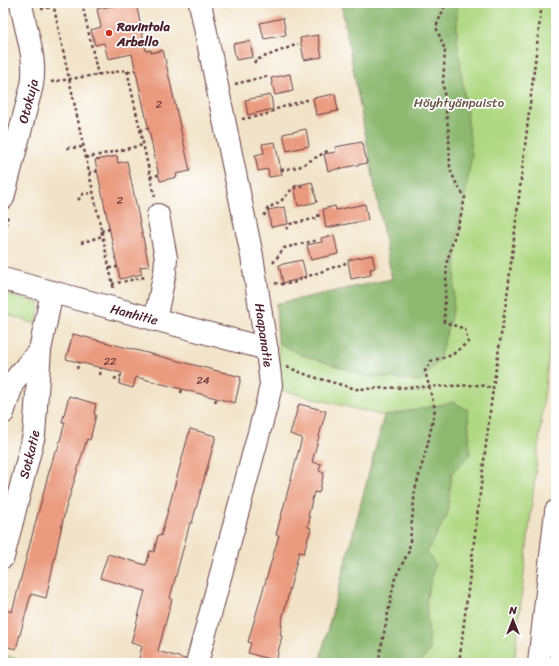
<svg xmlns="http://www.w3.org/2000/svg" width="559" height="666" viewBox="0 0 559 666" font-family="Sriracha,sans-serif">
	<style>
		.green { fill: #b0d882; stroke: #7d7c56 }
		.forest { fill: #8cb870; stroke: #6b6c4e }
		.building { fill: #ea9a7e }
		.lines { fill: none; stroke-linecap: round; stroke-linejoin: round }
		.minor-casing { stroke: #633c42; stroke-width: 24 }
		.highway-casing { stroke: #633c42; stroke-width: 24 }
		.path { stroke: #633c42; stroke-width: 2.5; stroke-dasharray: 3 3; stroke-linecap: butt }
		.minor { stroke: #fff; stroke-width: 22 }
		.highway { stroke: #fff; stroke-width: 22 }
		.poi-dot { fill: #c8321e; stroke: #fff; stroke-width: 1.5 }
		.labels { text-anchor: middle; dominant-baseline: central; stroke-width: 3.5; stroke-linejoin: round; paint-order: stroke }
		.number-label { font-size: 11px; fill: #723e40 }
		.poi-label { font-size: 13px; font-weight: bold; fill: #4a1f2b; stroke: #fff; text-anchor: start }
		.street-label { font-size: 13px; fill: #4a1f2b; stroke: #fff }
		.park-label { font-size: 13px; fill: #695645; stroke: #fff }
	</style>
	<rect width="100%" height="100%" fill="#fff"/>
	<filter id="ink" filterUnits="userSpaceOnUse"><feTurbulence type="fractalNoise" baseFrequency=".025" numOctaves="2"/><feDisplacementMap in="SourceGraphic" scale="8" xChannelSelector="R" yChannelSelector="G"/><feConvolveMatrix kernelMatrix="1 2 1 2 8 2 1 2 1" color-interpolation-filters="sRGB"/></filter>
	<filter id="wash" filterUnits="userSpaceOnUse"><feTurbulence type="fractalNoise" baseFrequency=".012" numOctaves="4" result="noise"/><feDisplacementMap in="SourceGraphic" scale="16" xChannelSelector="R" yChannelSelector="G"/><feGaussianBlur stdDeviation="0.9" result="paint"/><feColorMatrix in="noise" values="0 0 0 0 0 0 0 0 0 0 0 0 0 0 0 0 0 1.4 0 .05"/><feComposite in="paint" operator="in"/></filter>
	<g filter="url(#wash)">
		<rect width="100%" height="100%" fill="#f1e3c7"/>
		<path class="green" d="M341,3H556V290L514,663H319L384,416L281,390L276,304L392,279Z
			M3,293L40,303L37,322L32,323L3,313Z
			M3,655L35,663H3Z"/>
		<path class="forest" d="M341,3H457V39L472,154L457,240L453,309L439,360L421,381L368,376L299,354L278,342L276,304L392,279Z
			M453,402L468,410L470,455L452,473L447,515L427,552L435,564L426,601L430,650L420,663H319L384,416Z"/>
		<g id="blocks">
			<path class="building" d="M127,3H136L146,51L151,50V53L163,50L190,171L176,174L177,177L160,181L132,54L108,59L104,43L95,45L91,30L101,27L97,9Z
				M283,18L286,35L264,39L260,23Z
				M318,35L322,57L304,60L300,38Z
				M250,41L253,57L236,60L233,44Z
				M290,74L293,91L275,95L271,78Z
				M335,94L338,111L316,115L313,98Z
				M271,95L273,109L248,115L245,100Z
				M306,129L309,146L287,151L283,134Z
				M275,142L282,175L269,177L268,169L258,171L255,155L264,153L262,144Z
				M362,142L367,163L328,171L324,154L336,152L335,147Z
				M117,156L118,163L127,161L149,266L140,267L142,274L120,279L95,160Z
				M312,182L317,202L298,206L294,186Z
				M365,204L368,220L326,228L323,209L335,206L336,210Z
				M285,207L288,224L271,227L268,210Z
				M334,235L338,254L311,260L307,245L322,242L321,238Z
				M372,255L375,268L370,269L371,275L351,279L348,260Z
				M302,260L306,276L300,278V279L283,283L279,265Z
				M73,334L241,377L235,403L136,377L133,388L119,384L122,373L66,359Z
				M69,396L96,404L94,414L96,415L90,440L87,439L65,511L46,598L31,594L16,649L3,646V609L12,612L47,479L55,451L57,452L65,422H62Z
				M299,404L326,411L312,462L321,464L319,471L324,473L319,493L314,492L308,517H310L308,527L311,528L304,553L299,552L281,624L282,625L280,635L282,636L276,661L248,653L251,643L248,642L279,535H276L302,438L290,434Z
				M190,429L216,436L192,523H190L170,598L172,599L158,651L185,659V663H138L142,646L131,643L145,591L100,578L108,554L146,565L150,551L154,552L158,535L161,536Z"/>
		</g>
	</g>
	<g filter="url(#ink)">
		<use href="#blocks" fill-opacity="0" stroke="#633c42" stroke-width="1"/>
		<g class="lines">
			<g class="minor-casing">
				<g id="minor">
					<path id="s1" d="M3,198L32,85C37,57 25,30 21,3"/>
					<path id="s2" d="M3,279L267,349"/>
					<path d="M155,320L165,272L166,258L158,215"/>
					<path d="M3,413L13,382L40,350"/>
					<path id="s3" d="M3,557L34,435L40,350L52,292"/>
					<path d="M197,663L267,403L271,385L268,359L252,256L200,3"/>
				</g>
			</g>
			<g class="highway-casing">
				<path id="highway" d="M539,663L556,511"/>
			</g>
			<path class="path" d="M53,3L114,290
				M82,3L98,75
				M223,3L225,7L239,3
				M41,9L72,3
				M254,63L256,60L298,44
				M128,72L135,70
				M51,82L127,70L155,198
				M235,84L268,76
				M242,119L265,115L279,108L310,99
				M140,130L148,128
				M67,148L84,147
				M86,158L143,145
				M281,170L299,167L329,150
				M89,173L98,171
				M150,177L158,175
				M78,200L83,194L93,193
				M264,216L268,208L281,201L293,188L303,186
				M286,229L290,224L318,218L319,211
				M101,231L110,229
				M3,237L8,215
				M81,243L102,236
				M273,263L284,248L318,240
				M109,268L118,267
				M275,283C282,285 297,284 303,278L346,263
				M112,284L145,277
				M4,327L6,318
				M287,367L310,376L356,389L480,385L493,388
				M77,369L79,362
				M100,375L101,368
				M114,379L121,376
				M181,393L182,389
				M215,402L217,398
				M378,663L395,578L409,551L415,490L428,443L435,409L425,371L431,361L452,355L468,342L465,329L444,322L447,261L462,212L465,197L456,183L450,169L449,136L443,83L445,50L436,27L446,3
				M459,663L493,388L508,289L542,3"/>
			<use href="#minor" class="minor"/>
			<use href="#highway" class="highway"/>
		</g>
	</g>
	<circle class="poi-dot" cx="109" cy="33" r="4"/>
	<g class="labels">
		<g class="number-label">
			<text x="159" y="104">2</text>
			<text x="120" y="200">2</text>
			<text x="110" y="361">22</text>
			<text x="203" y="380">24</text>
		</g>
		<g class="poi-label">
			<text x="117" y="26">Ravintola<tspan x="117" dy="15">Arbello</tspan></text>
		</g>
		<g class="street-label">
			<text stroke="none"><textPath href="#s1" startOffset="100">Otokuja</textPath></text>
			<text stroke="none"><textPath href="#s2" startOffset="136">Hanhitie</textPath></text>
			<text transform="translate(264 335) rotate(82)">Haapanatie</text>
			<text stroke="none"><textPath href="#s3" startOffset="106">Sotkatie</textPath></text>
		</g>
		<g class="park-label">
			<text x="459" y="102">Höyhtyänpuisto</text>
		</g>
	</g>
	<rect width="559" height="666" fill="none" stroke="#fff" stroke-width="16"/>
	<g transform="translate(513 620)" stroke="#ffffff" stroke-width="3" paint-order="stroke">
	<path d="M0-3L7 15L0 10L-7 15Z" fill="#4a1f2b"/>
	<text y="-6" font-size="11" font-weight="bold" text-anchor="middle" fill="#4a1f2b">N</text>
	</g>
</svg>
